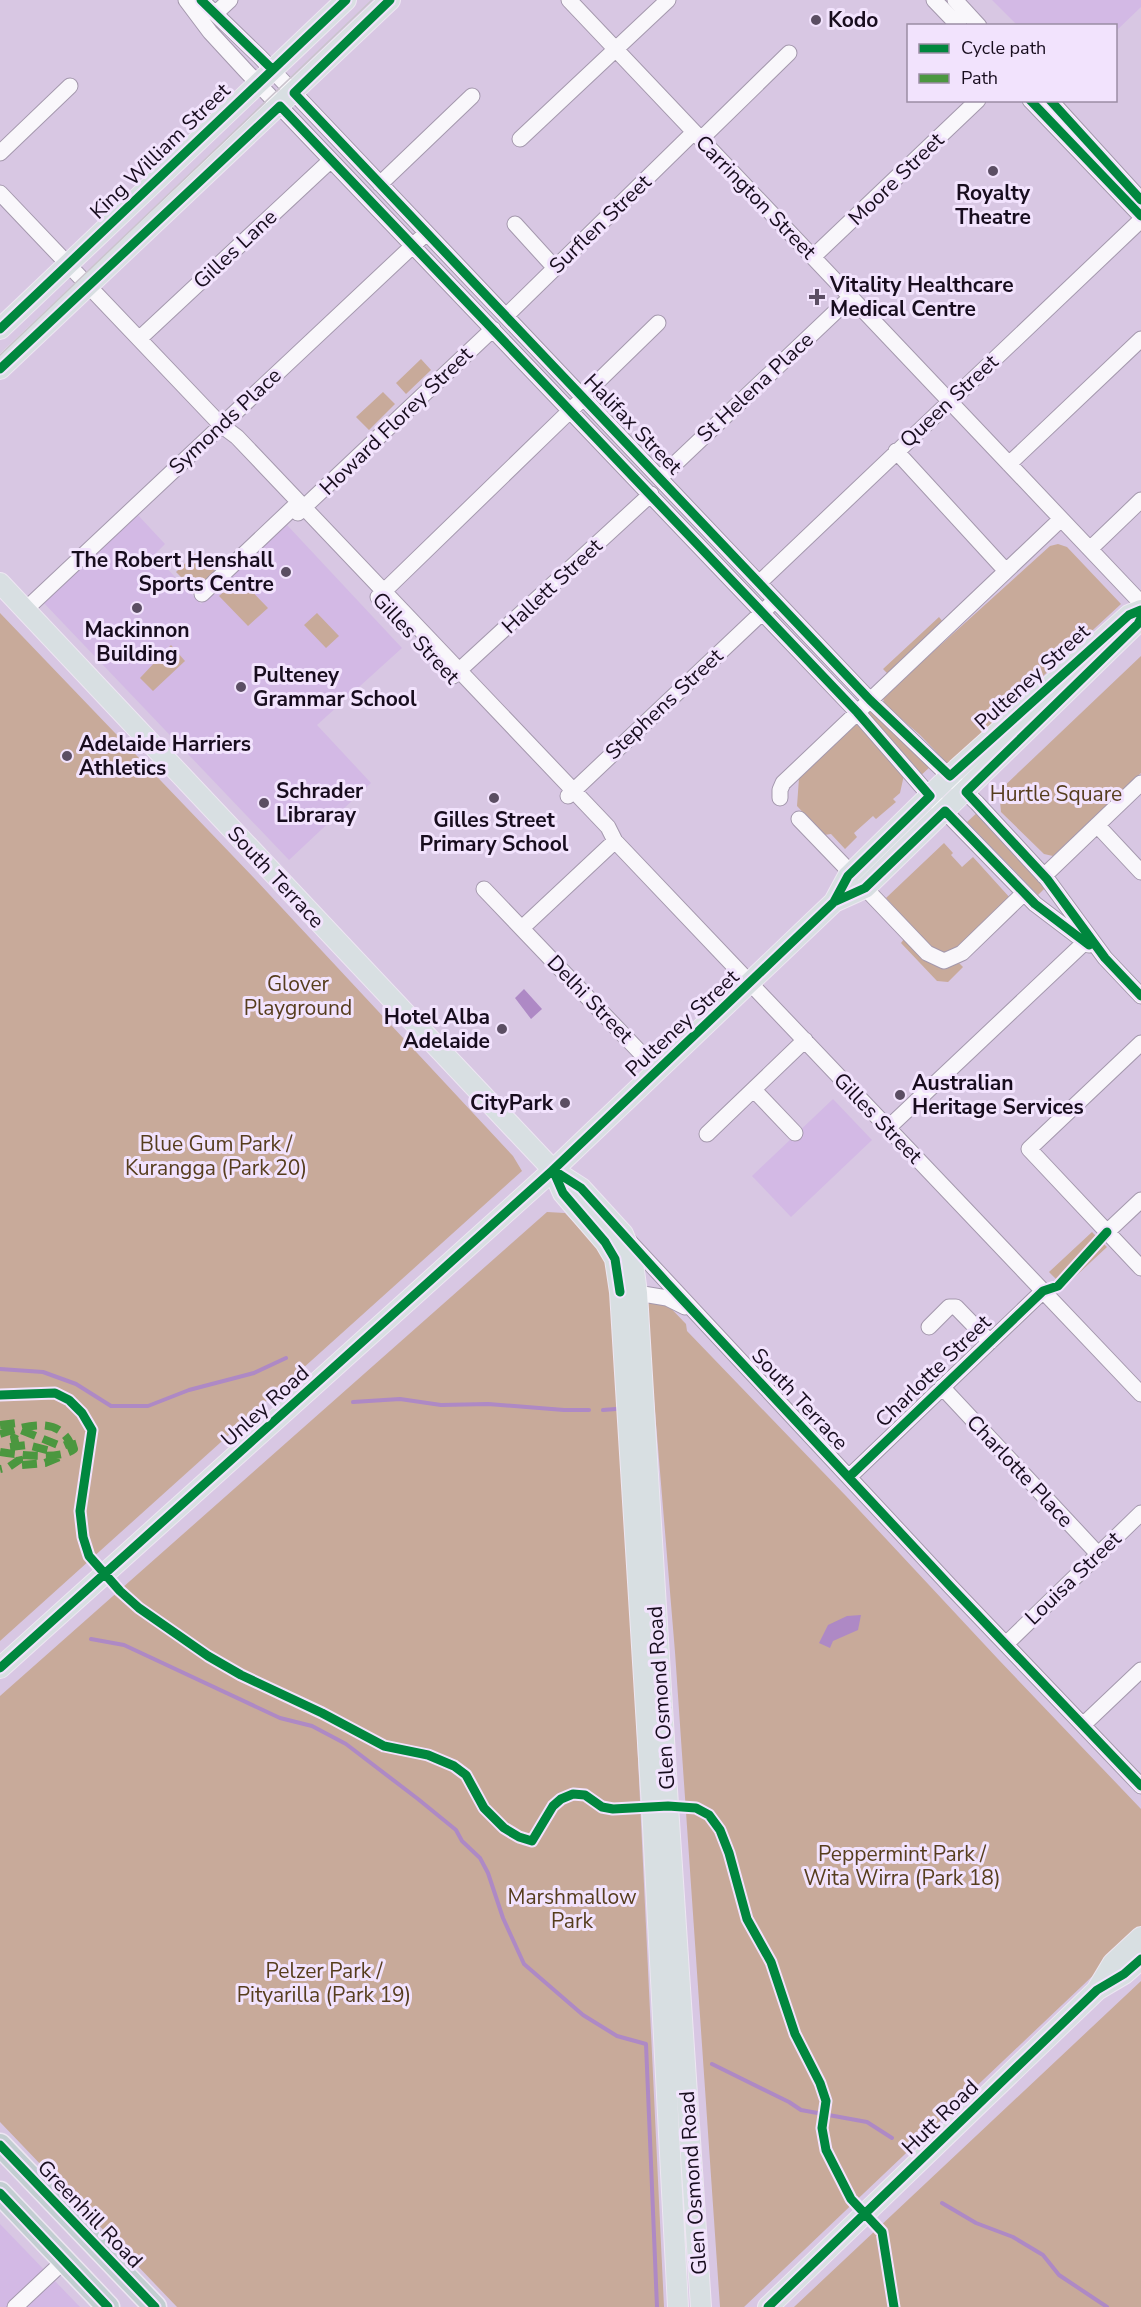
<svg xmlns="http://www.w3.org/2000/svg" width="1141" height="2307" viewBox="0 0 1141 2307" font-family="'Nunito Sans',sans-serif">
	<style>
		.built { fill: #d3b9e5 }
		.green { fill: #c8aa9a }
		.water { fill: #ae89c5 }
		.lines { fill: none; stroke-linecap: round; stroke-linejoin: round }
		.stream { stroke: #ae89c5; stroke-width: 4 }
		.minor-casing { stroke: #a498ad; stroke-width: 17 }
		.major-casing { stroke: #ede6f2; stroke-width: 22 }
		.highway-casing { stroke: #ede6f2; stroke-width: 25 }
		.minor { stroke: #f9f7fb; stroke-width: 15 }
		.major { stroke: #d8dfe2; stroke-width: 20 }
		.highway { stroke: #c2ced1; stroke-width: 22 }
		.tram { stroke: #cac4cd; stroke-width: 1.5 }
		.quiet { stroke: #4b973f; stroke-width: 8; stroke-dasharray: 15 8; stroke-linecap: butt }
		.cycleway-casing { stroke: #f2e3fd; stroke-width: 13 }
		.cycleway { stroke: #00873e; stroke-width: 9 }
		.poi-dot { fill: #5b4e63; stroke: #f2e3fd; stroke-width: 2 }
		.labels { text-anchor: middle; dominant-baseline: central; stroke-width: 6; stroke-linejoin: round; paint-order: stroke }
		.poi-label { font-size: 21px; font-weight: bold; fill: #180d1e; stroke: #f2e3fd; text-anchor: start }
		.street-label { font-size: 21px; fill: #180d1e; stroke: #f2e3fd }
		.park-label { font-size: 21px; fill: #563d1d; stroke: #f2e3fd }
	</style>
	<rect width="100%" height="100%" fill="#d8c7e3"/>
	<path class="built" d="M992,0H1141V7L1116,31V26L1017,25Z
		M136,513L165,544L154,555L201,604L287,525L402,648L317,725L371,783L289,860L42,601Z
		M833,1099L872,1140L791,1217L752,1176Z
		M0,2224L80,2307H0Z"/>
	<path class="green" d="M421,359L431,370L406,394L396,383Z
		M383,392L395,404L369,430L356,417Z
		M1058,544L1067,547L1121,604L948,764L920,735L884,704L883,697L1050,546Z
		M197,552L215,571L194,590L176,572Z
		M239,578L268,608L248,626L219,596Z
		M0,613L255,879L513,1156L522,1171L0,1641Z
		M317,613L339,636L326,648L304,625Z
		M939,617L943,622L888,674L883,669Z
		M171,645L185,661L153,691L140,678Z
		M1141,656V773L1053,856L1044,854L1001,812L999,791Z
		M871,709L931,766L918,778L867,713Z
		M859,723L904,775L900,793L893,799L896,802L876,819L873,816L854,833L857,837L845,849L831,834L824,835L797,806L799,778L854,724Z
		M980,810L1045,888L1038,895L967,822Z
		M944,843L953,853L951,855L962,867L973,857L1011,899L952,954L936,955L907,926V921L886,898Z
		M904,939C921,958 932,973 959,963L963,967L948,982L937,981L901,943Z
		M547,1212L565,1213L604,1255L616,1294L664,2307H177L0,2122V1696Z
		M1092,1232L1107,1247L1064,1287L1049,1272Z
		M647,1298H661L686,1324L687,1331L846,1496L998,1659L1141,1809V1930L744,2307H720L675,1652L646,1303Z
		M1141,1981V2307H794Z"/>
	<path class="water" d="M524,989L542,1009L531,1019L515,998Z
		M861,1615L858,1630L833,1641L830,1648L819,1643L828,1625L847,1616Z"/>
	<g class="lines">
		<path class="stream" d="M0,1369L43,1372L76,1384L111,1406H148L189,1390L254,1373L286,1358
			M353,1402L400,1399L441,1405L488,1404L564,1410H589
			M603,1410L616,1409
			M91,1639L124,1645L280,1718L312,1726L346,1744L418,1799L456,1830L462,1841L480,1858L488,1873L503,1918L524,1964L583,2015L617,2036L646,2044L657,2307
			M712,2064L789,2102L801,2110L867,2122L892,2138
			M942,2203L976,2223L1013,2237L1043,2255L1059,2275L1107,2307"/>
		<g class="minor-casing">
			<path id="minor" d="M186,0L210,32L245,70L857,712L930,796L1035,904L1089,945
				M201,0L260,57L870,700L977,803L1047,879L1105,958L1141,996
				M569,0L1141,603
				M934,0L959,26
				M955,0L979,26
				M216,13L230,0
				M1030,100L1141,216
				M1050,100L1141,200
				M520,139L668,0
				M701,139L789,53
				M0,153L70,86
				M380,184L472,96
				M0,193L221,425L237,437L608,827L615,841L1141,1394
				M515,224L555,268
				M813,257L978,100
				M506,316L694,132
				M139,339L331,160
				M582,397L658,323
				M896,451L1006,571
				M1009,464L1141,339
				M660,478L851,297
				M298,513L493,329
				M1090,549L1141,500
				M759,583L1141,220
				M202,594L299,502
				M378,597L577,404
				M25,610L420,239
				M453,676L651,494
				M568,796L769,606
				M780,798V790L783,783L1061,519
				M799,819L851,873
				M1097,825L1141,872
				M1044,876L1141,783
				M865,888L927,953L944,961L962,953L1024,893
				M484,889L658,1071
				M522,928L615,841
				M1141,1043L1029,1149L1141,1268
				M754,1090L795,1133
				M888,1128L1085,942
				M707,1134L805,1040
				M1107,1232L1141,1200
				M629,1241L951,1587L1141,1786
				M637,1293L667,1298L685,1307
				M929,1327L949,1307H956L990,1342
				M942,1387L1098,1554
				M849,1477L1043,1291
				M1006,1644L1141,1513
				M1083,1725L1141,1670
				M15,2307L64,2261"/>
		</g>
		<g class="major-casing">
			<path id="major" d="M0,329L346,0
				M0,369L390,0
				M0,583L553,1170L581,1188L623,1234L632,1256L637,1293L668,1806L701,2307
				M834,902L865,888L1140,620
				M553,1170L563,1193L605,1242L615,1259L620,1292L652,1807L678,2307
				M0,1668L553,1170L834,902L848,876L916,809L957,769L1129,615L1141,610
				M1098,1988L1113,1963L1141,1937
				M768,2307L1097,1990L1124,1974L1141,1959"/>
		</g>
		<g class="highway-casing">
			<path id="highway" d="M0,2145L155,2307
				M0,2193L108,2307"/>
		</g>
		<use href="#minor" class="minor"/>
		<use href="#major" class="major"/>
		<use href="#highway" class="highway"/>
		<path class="tram" d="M0,355L372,0"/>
		<path class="quiet" d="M0,1425L18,1423
			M0,1434C22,1427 57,1415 70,1443L63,1446L58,1445L21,1430L16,1433L14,1437L19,1460L9,1467L0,1469
			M10,1447L27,1445L51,1451
			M0,1452C16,1455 62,1460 74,1449L71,1439
			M22,1465L45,1463L62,1456"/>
		<g class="cycleway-casing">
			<path id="cycleway" d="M201,0L272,69
				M390,0L294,93L870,700L950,776L1129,615L1141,610
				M1030,100L1141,216
				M1050,100L1141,200
				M0,329L346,0
				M0,369L280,106L857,712L930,796L848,876L834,902L553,1170L0,1668
				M1141,618L1138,624L966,792L1047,879L1105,958L1141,996
				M834,902L865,888L945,811L1035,904L1089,945
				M553,1170L581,1188L667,1283L951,1587L1141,1786
				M553,1170L563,1193L605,1242L615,1259L620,1292
				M0,1395L55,1393L69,1400L82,1413L92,1430L80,1511L83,1537L89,1556L120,1591L139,1608L208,1656L241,1675L322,1713L384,1746L428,1755L454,1766L466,1775L484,1808L504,1828L519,1837L532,1841L553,1806L561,1799L573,1794L585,1795L602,1807L613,1809L668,1806L696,1808L709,1815L720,1830L729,1853L747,1919L771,1962L795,2034L820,2083L826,2101L822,2128L826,2150L851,2199L882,2232L894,2307
				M849,1477L1043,1291L1058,1286L1107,1232
				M0,2145L155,2307
				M0,2193L108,2307
				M768,2307L1097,1990L1124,1974L1141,1959"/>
		</g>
		<use href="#cycleway" class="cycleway"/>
	</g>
	<g class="poi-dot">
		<circle cx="816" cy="20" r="6"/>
		<circle cx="993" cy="171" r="6"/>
		<path d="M814 288h6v6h6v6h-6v6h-6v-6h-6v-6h6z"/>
		<circle cx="286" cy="572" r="6"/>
		<circle cx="137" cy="608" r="6"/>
		<circle cx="241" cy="687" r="6"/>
		<circle cx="67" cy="756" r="6"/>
		<circle cx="494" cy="798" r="6"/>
		<circle cx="264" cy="803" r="6"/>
		<circle cx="502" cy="1029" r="6"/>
		<circle cx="900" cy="1095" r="6"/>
		<circle cx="565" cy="1103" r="6"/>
	</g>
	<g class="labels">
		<g class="poi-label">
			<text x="828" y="20">Kodo</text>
			<text x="993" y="193" text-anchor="middle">Royalty<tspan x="993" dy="24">Theatre</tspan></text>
			<text x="830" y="285">Vitality Healthcare<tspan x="830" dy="24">Medical Centre</tspan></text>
			<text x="274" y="560" text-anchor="end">The Robert Henshall<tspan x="274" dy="24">Sports Centre</tspan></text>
			<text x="137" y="630" text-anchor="middle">Mackinnon<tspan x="137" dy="24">Building</tspan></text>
			<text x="253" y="675">Pulteney<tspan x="253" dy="24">Grammar School</tspan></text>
			<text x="79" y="744">Adelaide Harriers<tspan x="79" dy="24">Athletics</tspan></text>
			<text x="276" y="791">Schrader<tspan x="276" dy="24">Libraray</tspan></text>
			<text x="494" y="820" text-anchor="middle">Gilles Street<tspan x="494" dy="24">Primary School</tspan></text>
			<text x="490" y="1017" text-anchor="end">Hotel Alba<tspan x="490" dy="24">Adelaide</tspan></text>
			<text x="912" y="1083">Australian<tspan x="912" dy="24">Heritage Services</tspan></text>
			<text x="553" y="1103" text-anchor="end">CityPark</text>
		</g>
		<g class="street-label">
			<text transform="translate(160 151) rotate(-44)">King William Street</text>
			<text transform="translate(896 179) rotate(-44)">Moore Street</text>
			<text transform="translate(756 197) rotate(46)">Carrington Street</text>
			<text transform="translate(600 224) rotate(-44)">Surflen Street</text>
			<text transform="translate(235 249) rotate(-43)">Gilles Lane</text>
			<text transform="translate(755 387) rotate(-43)">St Helena Place</text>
			<text transform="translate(949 401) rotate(-43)">Queen Street</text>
			<text transform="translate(225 421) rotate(-43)">Symonds Place</text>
			<text transform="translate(396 421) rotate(-44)">Howard Florey Street</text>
			<text transform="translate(633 424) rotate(46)">Halifax Street</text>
			<text transform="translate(552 586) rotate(-43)">Hallett Street</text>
			<text transform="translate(416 638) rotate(47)">Gilles Street</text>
			<text transform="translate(1032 677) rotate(-42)">Pulteney Street</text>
			<text transform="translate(664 704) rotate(-43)">Stephens Street</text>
			<text transform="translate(276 877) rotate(47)">South Terrace</text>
			<text transform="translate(590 999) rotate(46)">Delhi Street</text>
			<text transform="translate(682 1023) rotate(-43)">Pulteney Street</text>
			<text transform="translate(878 1118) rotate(46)">Gilles Street</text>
			<text transform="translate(933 1371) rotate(-44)">Charlotte Street</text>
			<text transform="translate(800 1399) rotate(47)">South Terrace</text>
			<text transform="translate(265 1406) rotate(-42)">Unley Road</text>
			<text transform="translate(1020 1471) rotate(47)">Charlotte Place</text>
			<text transform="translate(1073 1578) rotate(-44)">Louisa Street</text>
			<text transform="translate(661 1698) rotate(-94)">Glen Osmond Road</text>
			<text transform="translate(940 2117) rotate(-44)">Hutt Road</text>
			<text transform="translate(693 2183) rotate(-94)">Glen Osmond Road</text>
			<text transform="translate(90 2214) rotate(46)">Greenhill Road</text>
		</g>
		<g class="park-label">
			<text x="1056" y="794">Hurtle Square</text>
			<text x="298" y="984">Glover<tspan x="298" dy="24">Playground</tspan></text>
			<text x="216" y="1144">Blue Gum Park /<tspan x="216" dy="24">Kurangga (Park 20)</tspan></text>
			<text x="902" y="1854">Peppermint Park /<tspan x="902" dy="24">Wita Wirra (Park 18)</tspan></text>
			<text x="572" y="1897">Marshmallow<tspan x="572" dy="24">Park</tspan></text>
			<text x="324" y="1971">Pelzer Park /<tspan x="324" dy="24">Pityarilla (Park 19)</tspan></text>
		</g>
	</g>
	<rect x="907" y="24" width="210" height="78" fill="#f2e3fd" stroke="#9b8da4" stroke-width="1.5"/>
	<rect x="919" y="44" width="30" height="9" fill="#00873e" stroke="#9b8da4" stroke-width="1.5"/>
	<text x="961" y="54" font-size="18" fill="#180d1e">Cycle path</text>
	<rect x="919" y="74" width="30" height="9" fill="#4b973f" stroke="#9b8da4" stroke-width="1.5"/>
	<text x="961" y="84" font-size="18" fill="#180d1e">Path</text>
</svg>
